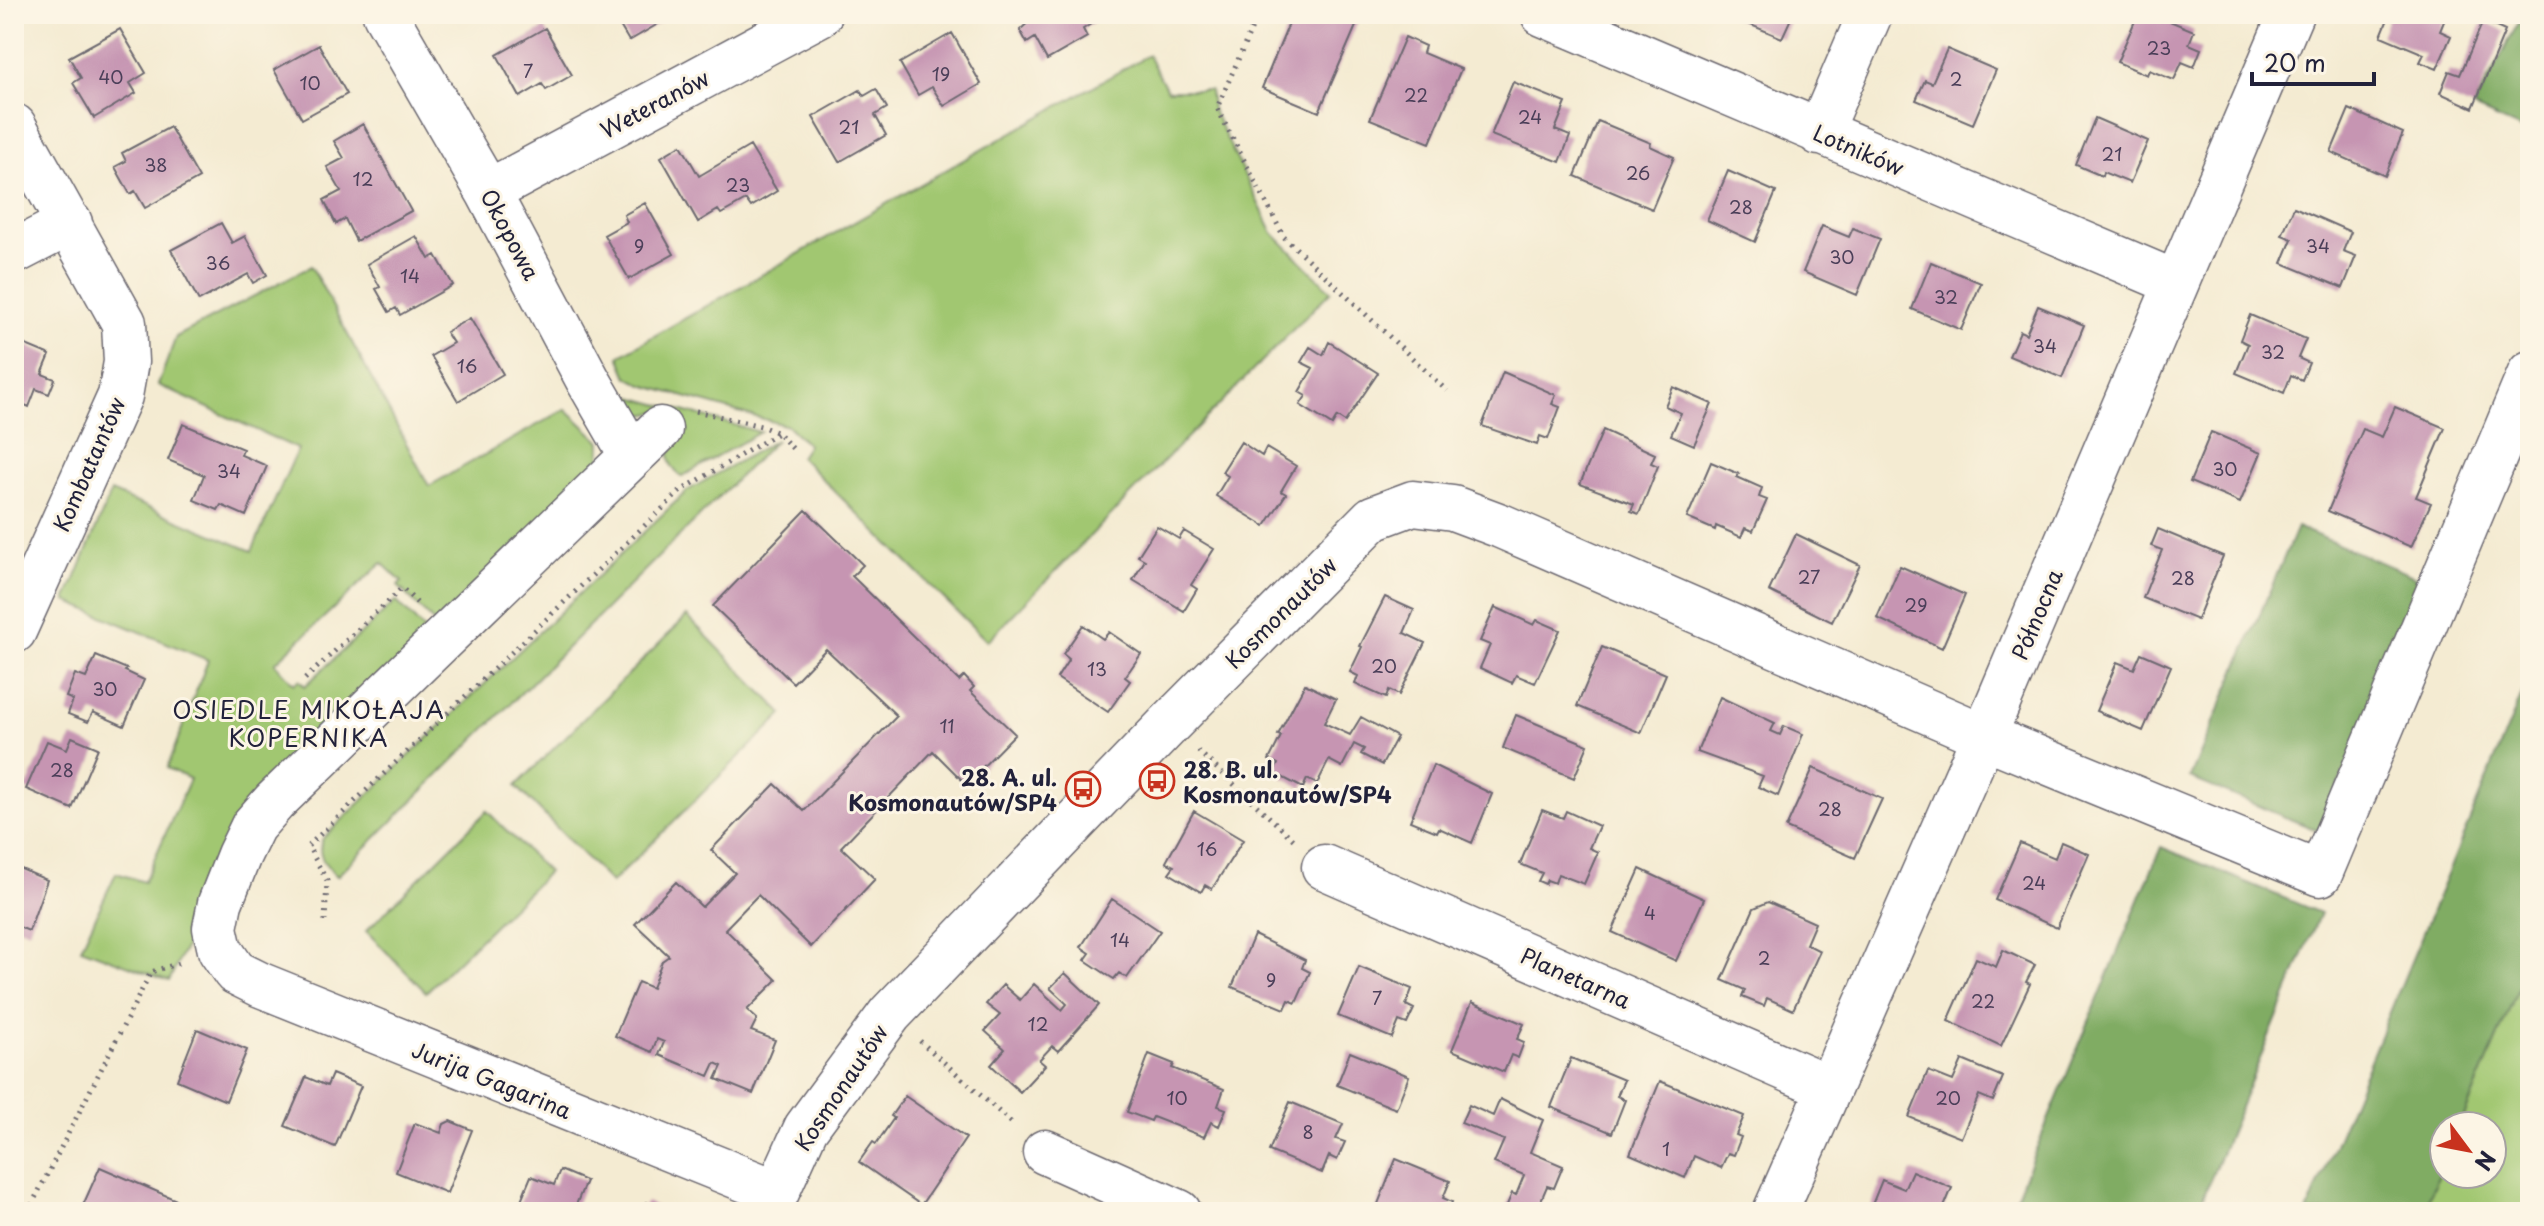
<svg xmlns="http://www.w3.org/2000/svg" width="2544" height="1226" viewBox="0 0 2544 1226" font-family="'Playpen Sans',sans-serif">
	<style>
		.green { fill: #a1c771; stroke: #627456; stroke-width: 2 }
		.forest { fill: #80ac63; stroke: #51674f; stroke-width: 2 }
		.building { fill: #c695b2 }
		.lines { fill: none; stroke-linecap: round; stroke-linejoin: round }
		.minor-casing { stroke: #6c6870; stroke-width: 47 }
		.path { stroke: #6c6870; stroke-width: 5; stroke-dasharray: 2 6; stroke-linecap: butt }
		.minor { stroke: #fff; stroke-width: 44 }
		.labels { text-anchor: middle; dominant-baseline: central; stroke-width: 6; stroke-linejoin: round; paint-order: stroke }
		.number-label { font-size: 18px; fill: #4b3f59 }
		.street-label { font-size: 22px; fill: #22223b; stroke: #fcf5e5 }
		.poi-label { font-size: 22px; font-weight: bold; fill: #22223b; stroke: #fcf5e5; text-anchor: start }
		.neighbourhood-label { font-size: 24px; letter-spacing: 2px; fill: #22223b; stroke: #fcf5e5 }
	</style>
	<rect width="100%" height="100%" fill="#fcf5e5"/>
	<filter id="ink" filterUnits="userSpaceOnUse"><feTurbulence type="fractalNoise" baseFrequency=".0125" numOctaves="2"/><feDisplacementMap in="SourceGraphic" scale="16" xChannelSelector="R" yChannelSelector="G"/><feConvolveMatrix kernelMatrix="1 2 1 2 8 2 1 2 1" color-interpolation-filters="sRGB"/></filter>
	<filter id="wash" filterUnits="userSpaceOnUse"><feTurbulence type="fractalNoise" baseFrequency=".006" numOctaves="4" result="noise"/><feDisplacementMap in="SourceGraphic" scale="32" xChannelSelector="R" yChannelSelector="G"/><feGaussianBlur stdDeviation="1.8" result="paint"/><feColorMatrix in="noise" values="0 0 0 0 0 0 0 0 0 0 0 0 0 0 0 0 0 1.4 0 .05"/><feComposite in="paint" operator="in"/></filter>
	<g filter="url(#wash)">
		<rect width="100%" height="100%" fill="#f4ebd2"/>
		<path class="green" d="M1148,55L1167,90H1210L1212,109L1273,233L1331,291L987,641L800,457L808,445L788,426L643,385L628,377L619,356Z
			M311,266L429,486L566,409L601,442L600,464L436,625L398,586L402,582L382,563L275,663L294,684L299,680L305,686L396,601L428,634L195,927L169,981L81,948L116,873L144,882L190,779L167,768L208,660L66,601L111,492L252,551L298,449L158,385L176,337Z
			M617,393L760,432L681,477C660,457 670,448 687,431L666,409C638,418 633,419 617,393Z
			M776,440L337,876C325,865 315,855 323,838L687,491Z
			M687,616L783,714L611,883L516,786Z
			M487,811L548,872L426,992L366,931Z
			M2530,960V1212H2423L2444,1163V1174H2492V1126H2460Z"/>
		<path class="forest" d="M2523,14H2530V133L2473,108Z
			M2297,527L2425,581L2319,831L2190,778Z
			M2530,675V960L2460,1126H2444V1163L2423,1212H2307Z
			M2161,847L2320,913L2197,1212H2010Z"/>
		<g id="blocks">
			<path class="building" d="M613,14H675L629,41Z
				M1031,14H1092L1096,21L1083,29L1087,37L1047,60L1035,38L1027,43L1020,30L1033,18Z
				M1293,14H1347L1359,19L1319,112L1262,88Z
				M1736,14H1793L1782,38L1734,18Z
				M2138,14H2153L2194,31L2189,44L2201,49L2194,67L2182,62L2174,80L2149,70L2147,75L2117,62Z
				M2390,14H2447L2440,31L2451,36L2437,69L2420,62L2424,54L2381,36Z
				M2483,21L2505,31L2473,108L2440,93L2449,71L2460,75Z
				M545,28L572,75L546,90L542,84L520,97L497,55Z
				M120,29L146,73L130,83L136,93L94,118L73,83L81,78L69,57Z
				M952,33L981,84L944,106L932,87L918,95L900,63Z
				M1405,37L1425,46L1423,53L1461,69L1430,143L1370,119Z
				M319,45L347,94L302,119L274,70Z
				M1947,49L1996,70L1973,124L1916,100L1925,80L1932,83Z
				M1513,82L1566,103L1555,130L1570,136L1560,162L1491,135Z
				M876,89L887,108L875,115L886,135L839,162L813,117L860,90L864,96Z
				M2349,109L2403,133L2385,176L2331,152Z
				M2095,118L2148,141L2130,183L2103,172L2102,176L2076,165Z
				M1598,121L1651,143L1650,146L1674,157L1652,209L1575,176Z
				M363,124L411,211L356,241L345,219L336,224L324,200L341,191L327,167L344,158L334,141Z
				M170,127L199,178L145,208L135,191L130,194L115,167L126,161L122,153Z
				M681,145L699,176L750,146L777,191L751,207L746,200L721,214L718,210L698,222L661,157Z
				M1728,171L1776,192L1755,242L1707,220Z
				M645,203L674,254L629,279L604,235L627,222L624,215Z
				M2294,207L2351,232L2343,251L2356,256L2343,288L2282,263L2292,239L2282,235Z
				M221,223L232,243L245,236L267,275L253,283L248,274L199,301L171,250Z
				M1822,226L1849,237L1853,228L1880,239L1857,295L1803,272Z
				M416,236L429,259L436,255L453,285L400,315L396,308L389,312L376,289L380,287L367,264Z
				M1931,262L1981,283L1961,330L1912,309Z
				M2038,306L2084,325L2062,378L2009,356L2020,331L2026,334Z
				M2250,315L2306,339L2298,358L2309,363L2302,380L2291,375L2284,393L2236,373L2248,344L2240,340Z
				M470,318L503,374L458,401L431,356L453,343L446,332Z
				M14,340L50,355L42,374L55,379L49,394L36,389L29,407L14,400Z
				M1329,342L1378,373L1345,422L1337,417L1332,425L1300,405L1306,396L1299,392L1313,368L1301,362L1310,347L1323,355Z
				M1503,372L1556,395L1552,404L1560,407L1548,439L1540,436L1537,445L1482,426Z
				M1673,387L1712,404L1694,445L1671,435L1681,413L1665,406Z
				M2395,407L2445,428L2416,497L2431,503L2411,547L2328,511L2363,429L2382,437Z
				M183,424L243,449L241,455L267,466L246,516L221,505L218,510L194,500L204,475L168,460Z
				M1603,430L1655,454L1651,463L1658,466L1639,514L1631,511L1634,504L1580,484Z
				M2211,432L2261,453L2240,503L2190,482Z
				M1241,442L1262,456L1266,448L1296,466L1281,491L1286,494L1265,526L1216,496L1228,476L1222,472Z
				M1711,462L1739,474L1737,477L1762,488L1759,497L1767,500L1753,531L1745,528L1741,537L1716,526L1715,530L1687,518Z
				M806,510L863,565L852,576L959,681L964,676L974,687L970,691L1015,734L966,784L933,751L841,847L875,879L811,947L758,895L725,929L777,980L747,1010L757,1019L751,1031L775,1040L753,1094L716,1079L722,1066L715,1063L709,1076L659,1055L664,1042L657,1039L652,1052L615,1036L638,982L652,988L662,961L669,956L635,924L676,882L702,907L735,873L711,850L775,784L804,811L897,716L826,649L793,683L713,606Z
				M1157,526L1179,539L1184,531L1214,549L1191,585L1197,589L1184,611L1133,580L1145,560L1138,556Z
				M2158,529L2223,556L2197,620L2143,598L2162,550L2151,546Z
				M1796,534L1860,565L1832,622L1769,591Z
				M1900,566L1965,595L1942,648L1877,618Z
				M1385,597L1414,610L1404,633L1425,643L1399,695L1389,690L1386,698L1355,684L1358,676L1350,672L1362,647L1360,646Z
				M1495,607L1534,625L1537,620L1560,630L1535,683L1516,675L1512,683L1480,668L1490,645L1480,641Z
				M1083,625L1103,639L1109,632L1141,654L1125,677L1130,681L1108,712L1057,678L1069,659L1063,654Z
				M1602,647L1666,674L1641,733L1577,706Z
				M2141,653L2171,666L2143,731L2096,711L2117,662L2134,669Z
				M96,656L127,669L125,671L144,680L124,726L93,712L88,722L68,714L73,700L66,697L75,674L86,678Z
				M1305,684L1336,699L1324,723L1350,735L1361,717L1397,737L1382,765L1361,754L1364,749L1354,744L1342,767L1329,760L1317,784L1307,779L1303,788L1274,773L1278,764L1269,760L1281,736L1278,735Z
				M1720,697L1775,723L1771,731L1780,735L1784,726L1803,734L1778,796L1758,787L1763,776L1697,752Z
				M1516,715L1588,745L1574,778L1503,748Z
				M72,737L98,748L72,809L26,789L47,741L67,749Z
				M1433,765L1492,794L1472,843L1439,828L1437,832L1410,821Z
				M1813,768L1882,799L1855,858L1786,828Z
				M1542,810L1563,818L1566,811L1599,826L1589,848L1598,852L1584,884L1558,874L1555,883L1547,880L1545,884L1538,881L1542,873L1520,864Z
				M1194,811L1243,840L1212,889L1205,885L1201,892L1169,873L1174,866L1166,862Z
				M2061,842L2089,854L2057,928L1995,900L2020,843L2055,858Z
				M14,866L47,880L29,931L14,925Z
				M1640,869L1704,899L1676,961L1612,932Z
				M1112,899L1160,931L1127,978L1119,973L1114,979L1109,976L1085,960L1090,953L1081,947Z
				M1768,902L1815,923L1806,944L1820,951L1793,1010L1767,998L1764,1006L1742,997L1745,990L1722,980L1754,908Z
				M1254,935L1305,960L1302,968L1310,972L1296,1003L1289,1000L1285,1009L1232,987Z
				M2003,950L2035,965L2026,982L2030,984L2001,1046L1948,1021L1976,958L1996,967Z
				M1359,967L1412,989L1406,1005L1414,1009L1407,1024L1399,1021L1392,1038L1338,1016Z
				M1065,973L1099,1005L1058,1051L1052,1046L1039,1060L1045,1065L1020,1092L991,1065L1005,1049L985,1031L1000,1015L986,1004L1003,985L1020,1000L1034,984L1062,1010L1067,1004L1050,988Z
				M1472,1002L1524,1024L1517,1039L1524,1042L1518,1058L1511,1055L1504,1072L1452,1050Z
				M197,1029L247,1050L226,1101L177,1080Z
				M1350,1052L1409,1076L1396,1109L1337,1085Z
				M1149,1054L1174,1064L1172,1068L1224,1089L1218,1106L1226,1109L1219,1126L1211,1122L1204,1137L1153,1117L1151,1121L1127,1112Z
				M1571,1058L1624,1080L1617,1096L1625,1100L1612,1133L1551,1107Z
				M1962,1060L2003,1077L1993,1101L1979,1095L1961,1138L1909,1117L1928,1071L1953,1081Z
				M332,1074L361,1086L335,1147L285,1126L306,1077L327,1086Z
				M1660,1081L1744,1116L1736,1135L1741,1137L1734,1155L1728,1153L1721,1168L1694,1156L1685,1178L1630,1154Z
				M905,1096L966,1138L921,1205L859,1162L873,1142L876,1144L894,1118L891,1116Z
				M1500,1099L1543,1120L1530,1152L1563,1166L1554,1188L1547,1186L1539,1205L1556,1212H1504L1512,1193L1516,1195L1524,1175L1494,1163L1504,1140L1461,1123L1469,1105L1493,1116Z
				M1290,1102L1343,1124L1336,1139L1345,1142L1337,1160L1329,1156L1322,1173L1269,1151Z
				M450,1121L472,1130L447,1193L396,1172L415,1123L441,1133L444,1124Z
				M1396,1159L1450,1181L1443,1198L1452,1202L1448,1212H1382L1376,1209Z
				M100,1167L181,1202L176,1212H80Z
				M560,1170L586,1181L573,1212H516L531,1176L554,1185Z
				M1912,1171L1952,1188L1942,1212H1869L1882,1180L1904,1189Z
				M646,1202L670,1212H641Z"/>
		</g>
	</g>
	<g filter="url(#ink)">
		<use href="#blocks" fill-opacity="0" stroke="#6c6870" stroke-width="2"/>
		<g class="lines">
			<g class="minor-casing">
				<path id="minor" d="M385,14L488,192L588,380L632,456
					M1543,14L2176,283
					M14,126L124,323L126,362L120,396L14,631
					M1819,133L1870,14
					M488,192L820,14
					M14,252L70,223
					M660,429L274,802L253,826L239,855L220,903L215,928L220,950L235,972L261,985L776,1192
					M1324,867L1828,1087
					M1045,1152L1179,1212
					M768,1212L806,1128L890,1014L1169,724L1373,518L1413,503L1453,508L1501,526L1984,736L2320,874L2530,373
					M1775,1212L1984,736L2291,14"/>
			</g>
			<path class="path" d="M1258,14L1217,108L1284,237L1447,391
				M696,411L761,426L778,433L796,452
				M305,679L402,588L420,606
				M1198,751L1294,840
				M325,921L327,881L308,846L682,490L778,433
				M920,1041L1014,1125
				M28,1212L151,972L179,963"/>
			<use href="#minor" class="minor"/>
		</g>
	</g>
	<defs>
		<g id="bus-ring" transform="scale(1.8)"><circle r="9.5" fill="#fcf5e5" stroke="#c8321e" stroke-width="1.5"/><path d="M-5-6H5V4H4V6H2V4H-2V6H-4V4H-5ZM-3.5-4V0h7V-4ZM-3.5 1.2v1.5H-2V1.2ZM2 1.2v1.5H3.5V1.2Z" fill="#c8321e"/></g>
	</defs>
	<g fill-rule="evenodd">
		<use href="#bus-ring" x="1157" y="781"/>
		<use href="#bus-ring" x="1083" y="789"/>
	</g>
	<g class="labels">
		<g class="number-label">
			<text x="2159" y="47">23</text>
			<text x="528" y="70">7</text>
			<text x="941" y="73">19</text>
			<text x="111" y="76">40</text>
			<text x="1956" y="78">2</text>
			<text x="310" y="82">10</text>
			<text x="1416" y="94">22</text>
			<text x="1530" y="116">24</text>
			<text x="849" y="126">21</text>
			<text x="2112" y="153">21</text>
			<text x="156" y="164">38</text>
			<text x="1638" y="172">26</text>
			<text x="363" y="178">12</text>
			<text x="738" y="184">23</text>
			<text x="1741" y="206">28</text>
			<text x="639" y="245">9</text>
			<text x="2318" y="245">34</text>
			<text x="1842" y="256">30</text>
			<text x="218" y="262">36</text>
			<text x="410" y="275">14</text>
			<text x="1946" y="296">32</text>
			<text x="2045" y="345">34</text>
			<text x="2273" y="351">32</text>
			<text x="467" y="365">16</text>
			<text x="2225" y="468">30</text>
			<text x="229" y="470">34</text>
			<text x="1809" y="576">27</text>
			<text x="2183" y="577">28</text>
			<text x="1916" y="604">29</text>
			<text x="1384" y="665">20</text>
			<text x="1097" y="668">13</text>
			<text x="105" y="688">30</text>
			<text x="947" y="725">11</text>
			<text x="62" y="769">28</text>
			<text x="1830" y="808">28</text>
			<text x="1207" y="848">16</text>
			<text x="2034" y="882">24</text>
			<text x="1650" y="912">4</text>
			<text x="1120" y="939">14</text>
			<text x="1764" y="957">2</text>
			<text x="1271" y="979">9</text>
			<text x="1377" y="997">7</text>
			<text x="1983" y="1000">22</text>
			<text x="1038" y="1023">12</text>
			<text x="1177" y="1097">10</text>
			<text x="1948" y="1097">20</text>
			<text x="1308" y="1131">8</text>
			<text x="1666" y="1148">1</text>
		</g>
		<g class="street-label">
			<text transform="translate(654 103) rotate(-28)">Weteranów</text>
			<text transform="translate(1859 149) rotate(23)">Lotników</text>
			<text transform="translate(511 234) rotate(62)">Okopowa</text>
			<text transform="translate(88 464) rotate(-66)">Kombatantów</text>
			<text transform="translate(1280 612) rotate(-45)">Kosmonautów</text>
			<text transform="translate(2036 614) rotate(-67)">Północna</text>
			<text transform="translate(1576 977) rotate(24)">Planetarna</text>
			<text transform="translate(492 1079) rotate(22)">Jurija Gagarina</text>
			<text transform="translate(840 1087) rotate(-56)">Kosmonautów</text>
		</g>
		<g class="poi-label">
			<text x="1183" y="768">28. B. ul.<tspan x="1183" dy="25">Kosmonautów/SP4</tspan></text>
			<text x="1057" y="776" text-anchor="end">28. A. ul.<tspan x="1057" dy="25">Kosmonautów/SP4</tspan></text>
		</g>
		<g class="neighbourhood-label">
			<text x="309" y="709">OSIEDLE MIKOŁAJA<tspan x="309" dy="28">KOPERNIKA</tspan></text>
		</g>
	</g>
	<rect width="2544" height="1226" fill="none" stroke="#fcf5e5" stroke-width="48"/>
	<g transform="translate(2468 1150) rotate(122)"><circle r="38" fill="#fcf5e5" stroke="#a5a1a1" stroke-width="2"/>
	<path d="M0-6L14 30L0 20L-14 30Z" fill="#c8321e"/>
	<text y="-12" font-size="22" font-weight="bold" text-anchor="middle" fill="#22223b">N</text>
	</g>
	<path d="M2252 72v12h122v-12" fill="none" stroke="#22223b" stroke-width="4"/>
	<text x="2264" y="72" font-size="24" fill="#22223b" stroke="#fcf5e5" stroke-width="6" paint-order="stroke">20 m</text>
</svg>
